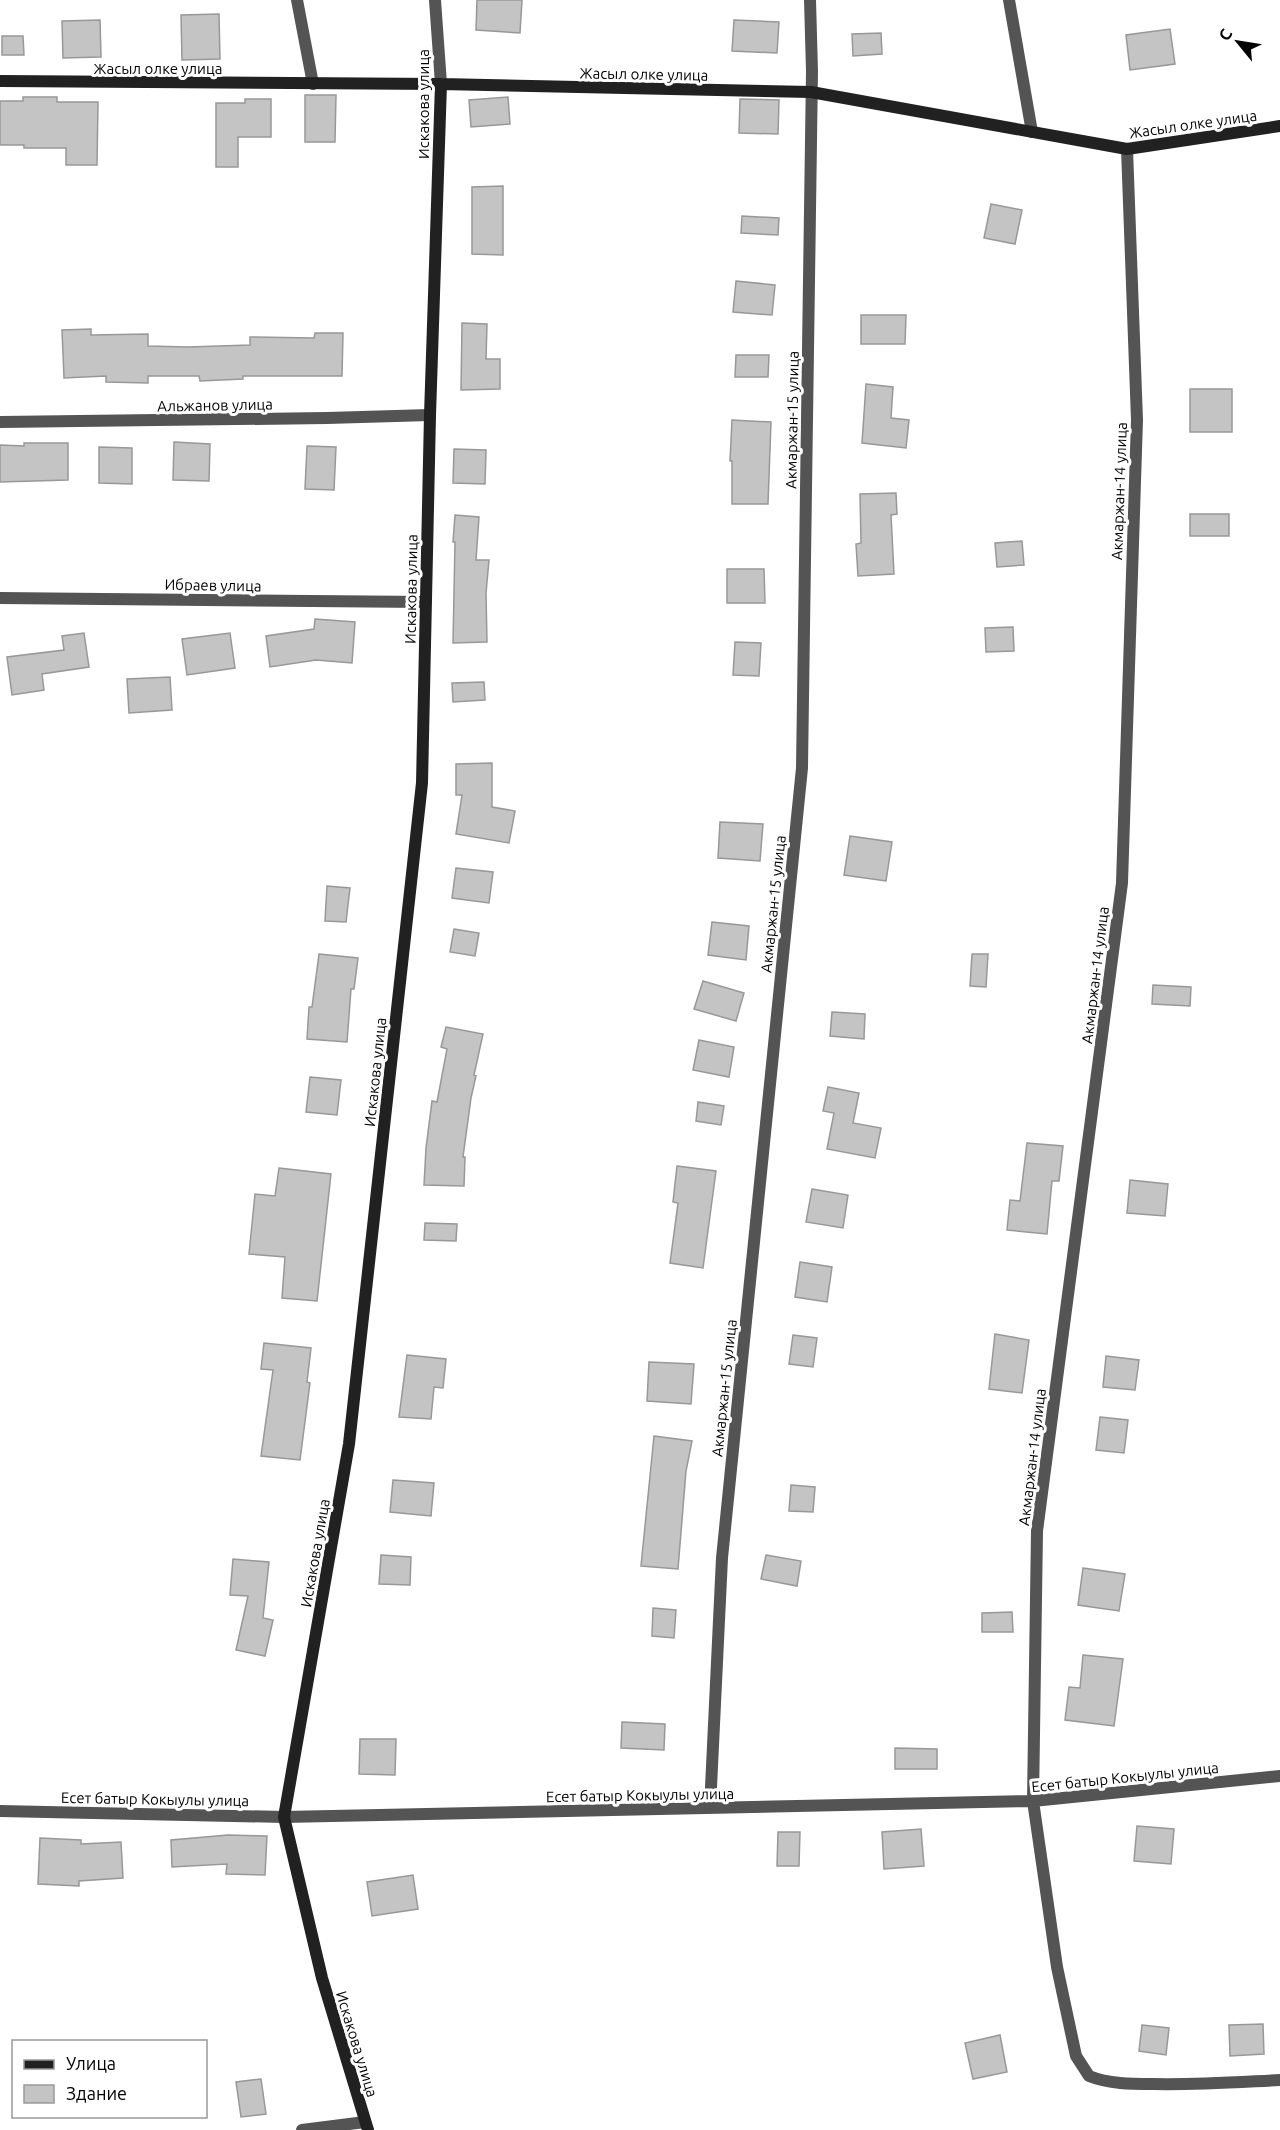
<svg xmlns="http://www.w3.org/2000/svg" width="1280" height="2130" viewBox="0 0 1280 2130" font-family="Ubuntu,sans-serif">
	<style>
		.building { fill: #c4c4c4; stroke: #989898; stroke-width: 1.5 }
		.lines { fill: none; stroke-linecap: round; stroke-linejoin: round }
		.street { stroke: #545454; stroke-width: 12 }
		.secondary { stroke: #212121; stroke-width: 12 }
		.labels { text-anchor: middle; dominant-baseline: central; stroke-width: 6; stroke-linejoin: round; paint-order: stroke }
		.street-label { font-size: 15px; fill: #000; stroke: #fff }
	</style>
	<rect width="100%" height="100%" fill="#fff"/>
	<path class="building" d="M477,0H522L520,33L476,30Z
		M219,14L220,59L182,60L181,15Z
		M100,20L101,57L63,58L62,21Z
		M734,20L779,22L777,53L732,51Z
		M1170,29L1175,64L1130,70L1126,35Z
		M881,33L882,54L853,56L852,34Z
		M2,36H23L24,55H2Z
		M305,95H336L335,142H305Z
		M23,97H57V102H98L97,165H66V148H24V145H0V101H23Z
		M508,97L510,124L471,127L469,100Z
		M245,99H271V137H238V167H216V103H245Z
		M740,99L779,100L778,134L739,133Z
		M503,186V255L472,254V187Z
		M991,204L1022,210L1015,244L984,238Z
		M742,216L779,218L778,235L741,233Z
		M736,281L775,285L772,315L733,312Z
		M861,315H906L905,344H861Z
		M462,323L487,324L486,359H500V389L461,390Z
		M91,329V335L148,334V346L188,347L250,345V337L314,338L315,333H343L342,376H243V379L200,381L199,376H148V383L106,382V376L64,378L62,330Z
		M736,355H769L768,377H735Z
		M866,384L893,387L891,418L909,420L906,448L862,443Z
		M1190,389H1232V432H1190Z
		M732,420L771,422L768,504H732V461H730Z
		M174,442L210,444L209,481L173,480Z
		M24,443H68V480L0,482V445L24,446Z
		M307,446L336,447L334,490L305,489Z
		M99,447L132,448V484L99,483Z
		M454,449L486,450L485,484L453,483Z
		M896,493L897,514L891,515L894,574L858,576L856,544L861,543L860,494Z
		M1190,514H1229V536H1190Z
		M455,515L479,517L476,560H489L486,593L487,642L453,643L455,542H453Z
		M1022,541L1024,565L997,567L995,543Z
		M727,569H764L765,603H727Z
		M315,619L355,622L352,663L316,660L270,667L266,636L314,629Z
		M1013,627L1014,651L986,652L985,628Z
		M84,633L89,667L42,674L44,690L12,695L7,657L64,650L62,636Z
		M230,633L235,668L187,675L182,639Z
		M735,642L761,643L759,676L733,675Z
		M170,677L172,710L129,713L127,679Z
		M484,682L485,700L453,702L452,683Z
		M492,763V807L515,811L509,843L456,834L462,795H456V764Z
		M720,822L763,824L760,861L718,858Z
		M850,836L892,842L886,881L844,875Z
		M456,868L493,872L489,903L452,898Z
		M327,886L350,888L346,922L325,921Z
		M712,922L749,926L746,960L708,955Z
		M454,929L479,933L475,956L450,952Z
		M319,954L358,958L354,989H351L347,1042L307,1039L309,1007H312Z
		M972,954H988L986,987L970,986Z
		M703,981L744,993L736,1021L694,1009Z
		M1153,985L1191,987L1190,1006L1152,1004Z
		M832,1012L865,1014L864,1039L830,1036Z
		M446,1027L483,1034L474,1075L476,1076L471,1098L463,1157H465L464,1186L424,1185L426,1148L432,1101L437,1102L447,1049L441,1047Z
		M699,1040L734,1047L729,1077L693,1070Z
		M310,1077L341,1080L337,1115L306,1112Z
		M828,1087L859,1093L853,1123L881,1128L875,1158L827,1149L834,1113L823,1111Z
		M698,1102L724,1106L721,1125L696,1121Z
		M1027,1143L1063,1146L1059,1181H1052L1047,1234L1007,1230L1010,1200L1020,1201Z
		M677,1166L716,1171L703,1268L670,1263L678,1203L673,1202Z
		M279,1168L331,1174L317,1301L282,1298L285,1257L249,1254L255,1194L275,1196Z
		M1130,1180L1168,1184L1165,1216L1127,1213Z
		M812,1189L848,1195L843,1228L806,1222Z
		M425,1223L457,1224L456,1241L424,1240Z
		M800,1262L832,1267L827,1302L795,1297Z
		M995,1334L1029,1340L1022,1393L989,1389Z
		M793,1335L817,1338L813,1367L789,1364Z
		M264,1343L311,1348L307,1382L310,1383L300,1460L261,1456L273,1370L261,1369Z
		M407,1355L446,1359L443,1388L434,1387L431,1419L399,1417Z
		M1106,1356L1139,1360L1135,1390L1103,1387Z
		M649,1362L694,1364L691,1404L647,1401Z
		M1100,1417L1128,1420L1124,1453L1096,1450Z
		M654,1436L692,1441L686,1471L678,1569L641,1566Z
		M393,1480L434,1483L431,1516L390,1512Z
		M791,1485L815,1487L813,1512L789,1511Z
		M381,1555L411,1557L410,1585L379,1584Z
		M766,1555L801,1561L797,1586L761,1579Z
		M233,1559L269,1562L263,1618L273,1620L265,1656L236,1650L248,1596L230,1595Z
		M1083,1568L1125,1574L1119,1611L1078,1605Z
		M653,1608L676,1610L674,1638L652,1636Z
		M1012,1612L1013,1632H982V1613Z
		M1083,1655L1123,1659L1114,1726L1065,1720L1069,1687L1080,1688Z
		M622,1722L665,1724L664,1750L621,1748Z
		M360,1739H396L395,1775L359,1774Z
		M895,1748L937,1749V1769H895Z
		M1137,1826L1174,1829L1171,1864L1134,1861Z
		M921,1829L924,1866L884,1869L882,1832Z
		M778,1832H800L799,1866H777Z
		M228,1835L267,1836L265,1875L226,1874L227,1864L172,1867L171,1840Z
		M40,1838L81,1840V1844L121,1842L123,1878L79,1881V1886L38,1884Z
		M413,1875L418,1909L372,1916L367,1882Z
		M1263,2024L1264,2054L1230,2056L1229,2025Z
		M1142,2025L1169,2028L1166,2055L1139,2051Z
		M1000,2035L1007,2072L973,2079L965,2043Z
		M261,2079L266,2114L241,2117L236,2082Z"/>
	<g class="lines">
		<path class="street" d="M297,0L313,84
			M435,0L441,84
			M1009,0L1032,132
			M1127,149L1137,420L1122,883L1037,1531L1033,1801L1057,1967L1076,2056L1089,2076C1109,2084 1131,2084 1153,2084C1195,2085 1238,2082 1280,2080
			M0,422L327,418L430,415
			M0,598L426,602
			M710,1808L722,1558L802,768L812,71L810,0
			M0,1811L284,1817L1033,1801L1280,1776
			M302,2130L365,2122"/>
		<path class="secondary" d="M0,81L441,84L811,92L1127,149L1280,126
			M368,2130L322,1978L284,1817L349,1444L422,783L430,415L441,84"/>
	</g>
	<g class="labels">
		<g class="street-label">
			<text x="158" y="68">Жасыл олке улица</text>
			<text transform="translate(644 74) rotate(1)">Жасыл олке улица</text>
			<text transform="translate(423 104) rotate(-90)">Искакова улица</text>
			<text transform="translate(1193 124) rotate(-8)">Жасыл олке улица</text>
			<text transform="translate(215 405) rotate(-1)">Альжанов улица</text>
			<text transform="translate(792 420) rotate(-89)">Акмаржан-15 улица</text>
			<text transform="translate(1119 491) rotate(-88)">Акмаржан-14 улица</text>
			<text transform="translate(213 585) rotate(1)">Ибраев улица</text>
			<text transform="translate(411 589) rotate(-89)">Искакова улица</text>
			<text transform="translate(773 904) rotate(-84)">Акмаржан-15 улица</text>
			<text transform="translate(1095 975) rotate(-83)">Акмаржан-14 улица</text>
			<text transform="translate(375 1072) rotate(-84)">Искакова улица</text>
			<text transform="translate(724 1388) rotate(-84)">Акмаржан-15 улица</text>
			<text transform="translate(1032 1457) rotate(-83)">Акмаржан-14 улица</text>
			<text transform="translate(315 1553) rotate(-80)">Искакова улица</text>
			<text transform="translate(1125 1777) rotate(-6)">Есет батыр Кокыулы улица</text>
			<text transform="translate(640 1795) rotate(-1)">Есет батыр Кокыулы улица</text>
			<text transform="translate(155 1799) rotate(1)">Есет батыр Кокыулы улица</text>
			<text transform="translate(357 2044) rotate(73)">Искакова улица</text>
		</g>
	</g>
	<rect x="12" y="2040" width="195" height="78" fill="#ffffff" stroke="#999999" stroke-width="1.5"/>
	<rect x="24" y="2060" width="30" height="9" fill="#212121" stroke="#999999" stroke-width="1.5"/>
	<text x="66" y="2070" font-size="18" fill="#000000">Улица</text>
	<rect x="24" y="2085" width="30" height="18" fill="#c4c4c4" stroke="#999999" stroke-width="1.5"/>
	<text x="66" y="2100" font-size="18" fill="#000000">Здание</text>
	<g transform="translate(1238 42) rotate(300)" stroke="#ffffff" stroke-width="4.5" paint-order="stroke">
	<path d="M0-4.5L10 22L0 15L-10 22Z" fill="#000000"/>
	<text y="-9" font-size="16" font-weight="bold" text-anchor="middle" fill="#000000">С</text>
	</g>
</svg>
